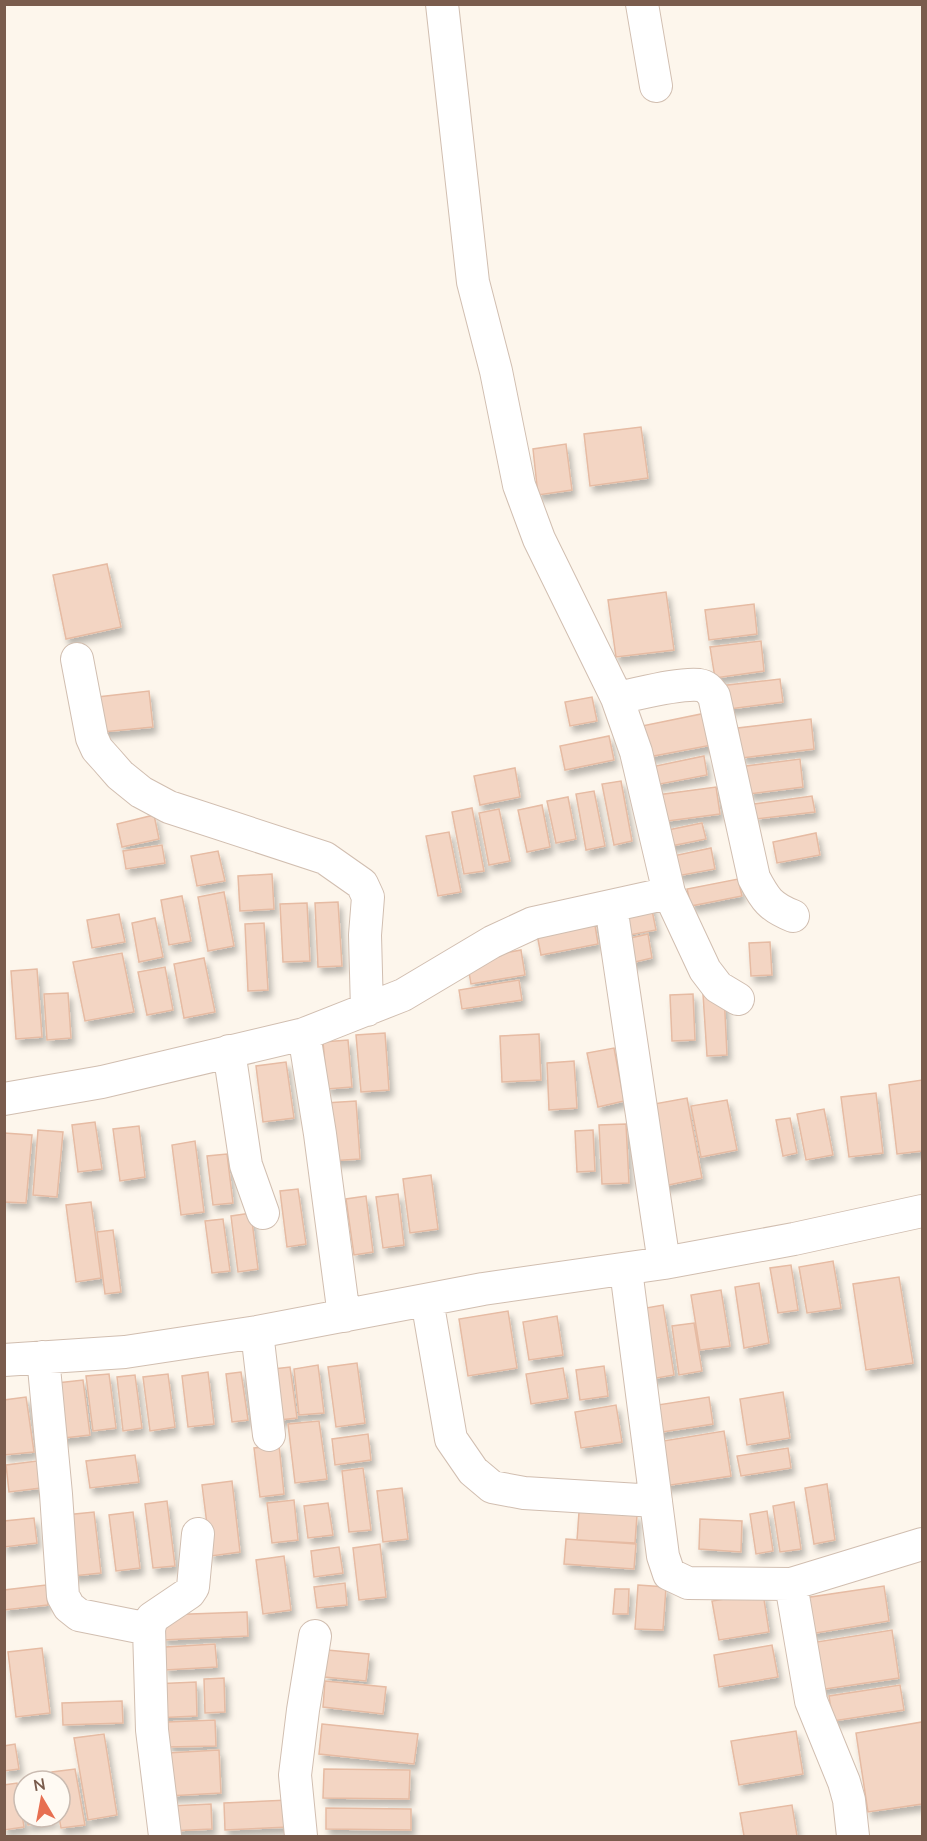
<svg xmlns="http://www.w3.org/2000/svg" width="927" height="1841" viewBox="0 0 927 1841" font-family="'Nunito Sans',sans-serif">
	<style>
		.building { fill: #f3d5c3; stroke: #e6bba3; stroke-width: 1.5; filter: url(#shadow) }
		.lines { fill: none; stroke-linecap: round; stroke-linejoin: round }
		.minor-casing { stroke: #d1beb0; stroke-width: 34 }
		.minor { stroke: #fff; stroke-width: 32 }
	</style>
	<defs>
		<filter id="shadow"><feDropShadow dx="3.5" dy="6" stdDeviation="3" flood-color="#0004"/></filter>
	</defs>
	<rect width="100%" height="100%" fill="#fdf6ec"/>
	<path class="building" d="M641,427L648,478L590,486L584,434Z
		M566,444L572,490L538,495L533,449Z
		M107,564L121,627L66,639L53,575Z
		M666,592L674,650L616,657L608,600Z
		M754,604L757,634L709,640L705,610Z
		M761,641L764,671L715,678L710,647Z
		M780,679L783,702L722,710L719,686Z
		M149,691L153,727L92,733L89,698Z
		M592,697L597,721L570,726L565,702Z
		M706,713L712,745L643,758L637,727Z
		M811,719L814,749L742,758L738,728Z
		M609,736L614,760L565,770L560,746Z
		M704,756L707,775L655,785L651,767Z
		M800,759L803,787L749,794L746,766Z
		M515,768L520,797L480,805L474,776Z
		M621,781L632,841L614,845L602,784Z
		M716,787L720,814L660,822L657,795Z
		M594,791L605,846L586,850L576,794Z
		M812,796L815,812L756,819L754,804Z
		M568,797L576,839L556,843L547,801Z
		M542,805L550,847L527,852L518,810Z
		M472,808L484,871L464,874L452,812Z
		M499,809L510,861L489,865L479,813Z
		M154,815L159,839L122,847L117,824Z
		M702,823L706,839L661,848L658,832Z
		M449,832L461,892L438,896L426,836Z
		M816,833L820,855L777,863L773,842Z
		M162,845L165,863L126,869L123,851Z
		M711,848L715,869L677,876L673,856Z
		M218,851L225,881L197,886L191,856Z
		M272,874L274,909L240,911L238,876Z
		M738,879L742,896L691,906L687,889Z
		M224,892L234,946L208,951L198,897Z
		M182,896L191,941L169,945L161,900Z
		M650,900L656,930L619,937L613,907Z
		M338,902L342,966L318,967L315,903Z
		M307,903L310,961L283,962L280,904Z
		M593,913L598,944L541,955L535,924Z
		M119,914L125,942L92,948L87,920Z
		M155,918L163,957L139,962L132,923Z
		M264,923L268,990L248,991L245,924Z
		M648,934L652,958L622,965L617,941Z
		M770,942L772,975L751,976L749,943Z
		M521,950L525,975L471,984L467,960Z
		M122,953L134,1012L85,1021L73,962Z
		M204,958L215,1012L184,1018L174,964Z
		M165,967L173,1010L147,1015L138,972Z
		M37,969L42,1037L16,1039L11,971Z
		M519,980L522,1000L462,1009L459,990Z
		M68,993L71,1038L47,1040L44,994Z
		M724,993L727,1055L707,1056L703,994Z
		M693,994L695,1040L672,1041L670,995Z
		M385,1033L389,1090L361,1092L356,1035Z
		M539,1034L541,1080L502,1082L500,1036Z
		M348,1040L352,1087L327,1089L323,1042Z
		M614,1048L624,1101L598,1107L587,1053Z
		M574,1061L577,1108L549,1110L547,1063Z
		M286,1062L294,1118L263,1122L256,1066Z
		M922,1080V1151L897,1154L889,1085Z
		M876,1093L883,1153L849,1157L841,1097Z
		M687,1098L702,1178L659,1187L643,1106Z
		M727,1100L737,1150L701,1157L691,1106Z
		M356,1101L360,1159L329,1161L325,1103Z
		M824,1109L833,1155L806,1160L797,1114Z
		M790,1118L797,1153L783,1156L776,1120Z
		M95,1122L102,1169L78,1172L72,1125Z
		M626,1124L629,1183L602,1184L599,1125Z
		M139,1126L145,1177L120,1181L113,1129Z
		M38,1130L63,1132L57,1197L33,1195Z
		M593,1130L595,1171L577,1172L575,1131Z
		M4,1133L32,1135L26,1203L4,1202Z
		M195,1141L204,1212L181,1215L172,1145Z
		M227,1154L233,1203L213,1205L207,1156Z
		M431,1175L438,1229L410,1233L403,1179Z
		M298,1189L306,1244L287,1247L280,1191Z
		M398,1194L404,1245L383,1248L376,1197Z
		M366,1196L373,1252L354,1255L346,1199Z
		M91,1202L101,1278L76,1282L66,1205Z
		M251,1213L258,1269L238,1272L231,1216Z
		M223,1219L230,1271L212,1273L205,1221Z
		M113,1230L121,1292L105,1294L97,1232Z
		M833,1261L841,1308L807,1313L799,1267Z
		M791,1265L798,1310L778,1313L770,1268Z
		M899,1277L913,1363L866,1370L853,1284Z
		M759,1283L769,1343L744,1348L735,1287Z
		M721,1290L730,1346L700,1350L691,1295Z
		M663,1305L674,1375L651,1379L640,1309Z
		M508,1311L517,1368L468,1376L459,1319Z
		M557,1316L563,1355L529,1360L523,1322Z
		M694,1323L702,1371L679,1375L672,1326Z
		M357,1363L365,1423L336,1427L328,1367Z
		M318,1365L324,1413L299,1415L294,1369Z
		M604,1366L608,1396L580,1400L576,1370Z
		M290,1367L297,1418L271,1421L265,1370Z
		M563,1368L568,1398L531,1404L526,1374Z
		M208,1372L214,1424L188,1427L182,1376Z
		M241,1372L248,1420L232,1422L226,1374Z
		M109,1374L116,1428L93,1431L86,1376Z
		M168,1374L175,1427L150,1431L143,1377Z
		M135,1375L142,1428L123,1431L117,1377Z
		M83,1380L90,1435L55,1439L48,1384Z
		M783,1392L790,1438L747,1445L740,1399Z
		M26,1397L34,1452L4,1455V1400Z
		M709,1397L713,1424L656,1433L651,1406Z
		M616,1405L622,1442L581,1448L575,1412Z
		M319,1421L327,1479L295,1483L288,1424Z
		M724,1431L731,1476L664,1486L657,1442Z
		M368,1434L371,1460L335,1465L332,1439Z
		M279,1445L284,1494L260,1497L254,1448Z
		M788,1448L791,1468L741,1476L737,1456Z
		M135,1455L139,1482L90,1488L86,1461Z
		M37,1461L41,1488L9,1492L6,1465Z
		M363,1468L371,1530L349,1532L342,1471Z
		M232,1481L240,1552L211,1556L202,1485Z
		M827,1484L835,1540L814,1544L805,1488Z
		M402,1488L408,1539L383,1542L377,1491Z
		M294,1500L298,1540L272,1543L267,1503Z
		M167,1501L175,1566L153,1568L145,1504Z
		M794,1502L801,1549L780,1552L773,1506Z
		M328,1503L333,1535L308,1538L304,1506Z
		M767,1511L773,1551L756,1554L750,1514Z
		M94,1512L101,1573L73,1576L65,1515Z
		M133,1512L140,1568L116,1571L109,1515Z
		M579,1512L637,1515L635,1543L577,1540Z
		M34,1518L37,1543L4,1547V1521Z
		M700,1519L742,1521L741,1552L699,1549Z
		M566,1539L636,1544L634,1569L564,1564Z
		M380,1544L386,1597L359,1600L353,1548Z
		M339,1547L343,1573L314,1577L311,1551Z
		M284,1556L291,1610L263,1614L256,1560Z
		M345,1583L347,1605L317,1608L314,1587Z
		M46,1585L48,1605L4,1610V1590Z
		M638,1585L666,1587L663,1630L635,1629Z
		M884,1586L889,1621L810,1634L804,1598Z
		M615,1589H629L628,1614H613Z
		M763,1593L769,1632L719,1640L712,1601Z
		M247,1612L248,1636L163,1640L162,1615Z
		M892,1630L899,1678L812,1691L804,1644Z
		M215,1644L217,1667L165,1670V1647Z
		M772,1645L778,1677L719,1687L714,1655Z
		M42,1648L50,1713L16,1717L8,1652Z
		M327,1650L369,1654L366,1681L324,1677Z
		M224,1678L225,1712L205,1713L204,1679Z
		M325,1681L386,1687L383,1714L323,1707Z
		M196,1682L197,1716L154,1718L153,1684Z
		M900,1685L904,1710L833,1721L829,1696Z
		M122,1701L123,1723L63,1725L62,1703Z
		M215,1720L216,1746L168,1747L167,1722Z
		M922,1722V1804L868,1812L856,1733Z
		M322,1724L418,1734L414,1764L319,1754Z
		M796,1731L803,1774L739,1785L731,1741Z
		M104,1734L117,1815L88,1820L74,1738Z
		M15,1744L19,1769L4,1771V1746Z
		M219,1750L221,1793L168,1796L167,1753Z
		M75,1769L85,1825L61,1828L59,1817L60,1781H53L52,1772Z
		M324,1769L410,1770L409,1799L323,1798Z
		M17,1783L24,1827L4,1830V1785Z
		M288,1800L289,1827L225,1830L224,1803Z
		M211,1804L212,1829L170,1831L169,1806Z
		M792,1805L797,1836H744L740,1813Z
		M326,1808L411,1809V1830L326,1829Z
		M27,1817H54V1821L28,1825Z"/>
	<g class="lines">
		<g class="minor-casing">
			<path id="minor" d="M442,4L473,282L496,371L519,485L539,539L617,698L636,752L669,893L705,970L718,987L738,999
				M642,4L656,86
				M77,659L92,738L97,749L106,759L120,775L141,792L169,807L325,858L362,884L368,897L365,935L367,1010
				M617,698C639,694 677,683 699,685C707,686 710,691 714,696L754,878C765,899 770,907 793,916
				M611,906L664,1263
				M304,1034L320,1134L344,1316
				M229,1051L246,1165L263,1213
				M4,1099L102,1082L304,1034L403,995L492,942L533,923L669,893
				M626,1270L663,1556L669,1574L688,1583L791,1584L922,1544
				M427,1300L451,1439L473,1471L492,1487L524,1493L656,1501
				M257,1332L269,1435
				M43,1357L56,1494L63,1596L69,1607L79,1615L149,1629
				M4,1360L125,1352L257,1332L483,1289L664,1263L794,1239L922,1211
				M791,1584L811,1701L844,1782L849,1800L853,1836
				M165,1836L152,1730L149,1629L152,1618L189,1593L193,1587L198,1534
				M301,1836L295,1775L303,1710L315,1636"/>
		</g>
		<use href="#minor" class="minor"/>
	</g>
	<rect width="927" height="1841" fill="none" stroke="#7a5c4d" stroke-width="12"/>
	<g transform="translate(42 1799) rotate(350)"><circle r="28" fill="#fffaf3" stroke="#cabbb1" stroke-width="1.5"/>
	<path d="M0-4.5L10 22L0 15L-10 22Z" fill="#e76f51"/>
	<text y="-9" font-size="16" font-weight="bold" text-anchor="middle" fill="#7a5c4d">N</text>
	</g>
</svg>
